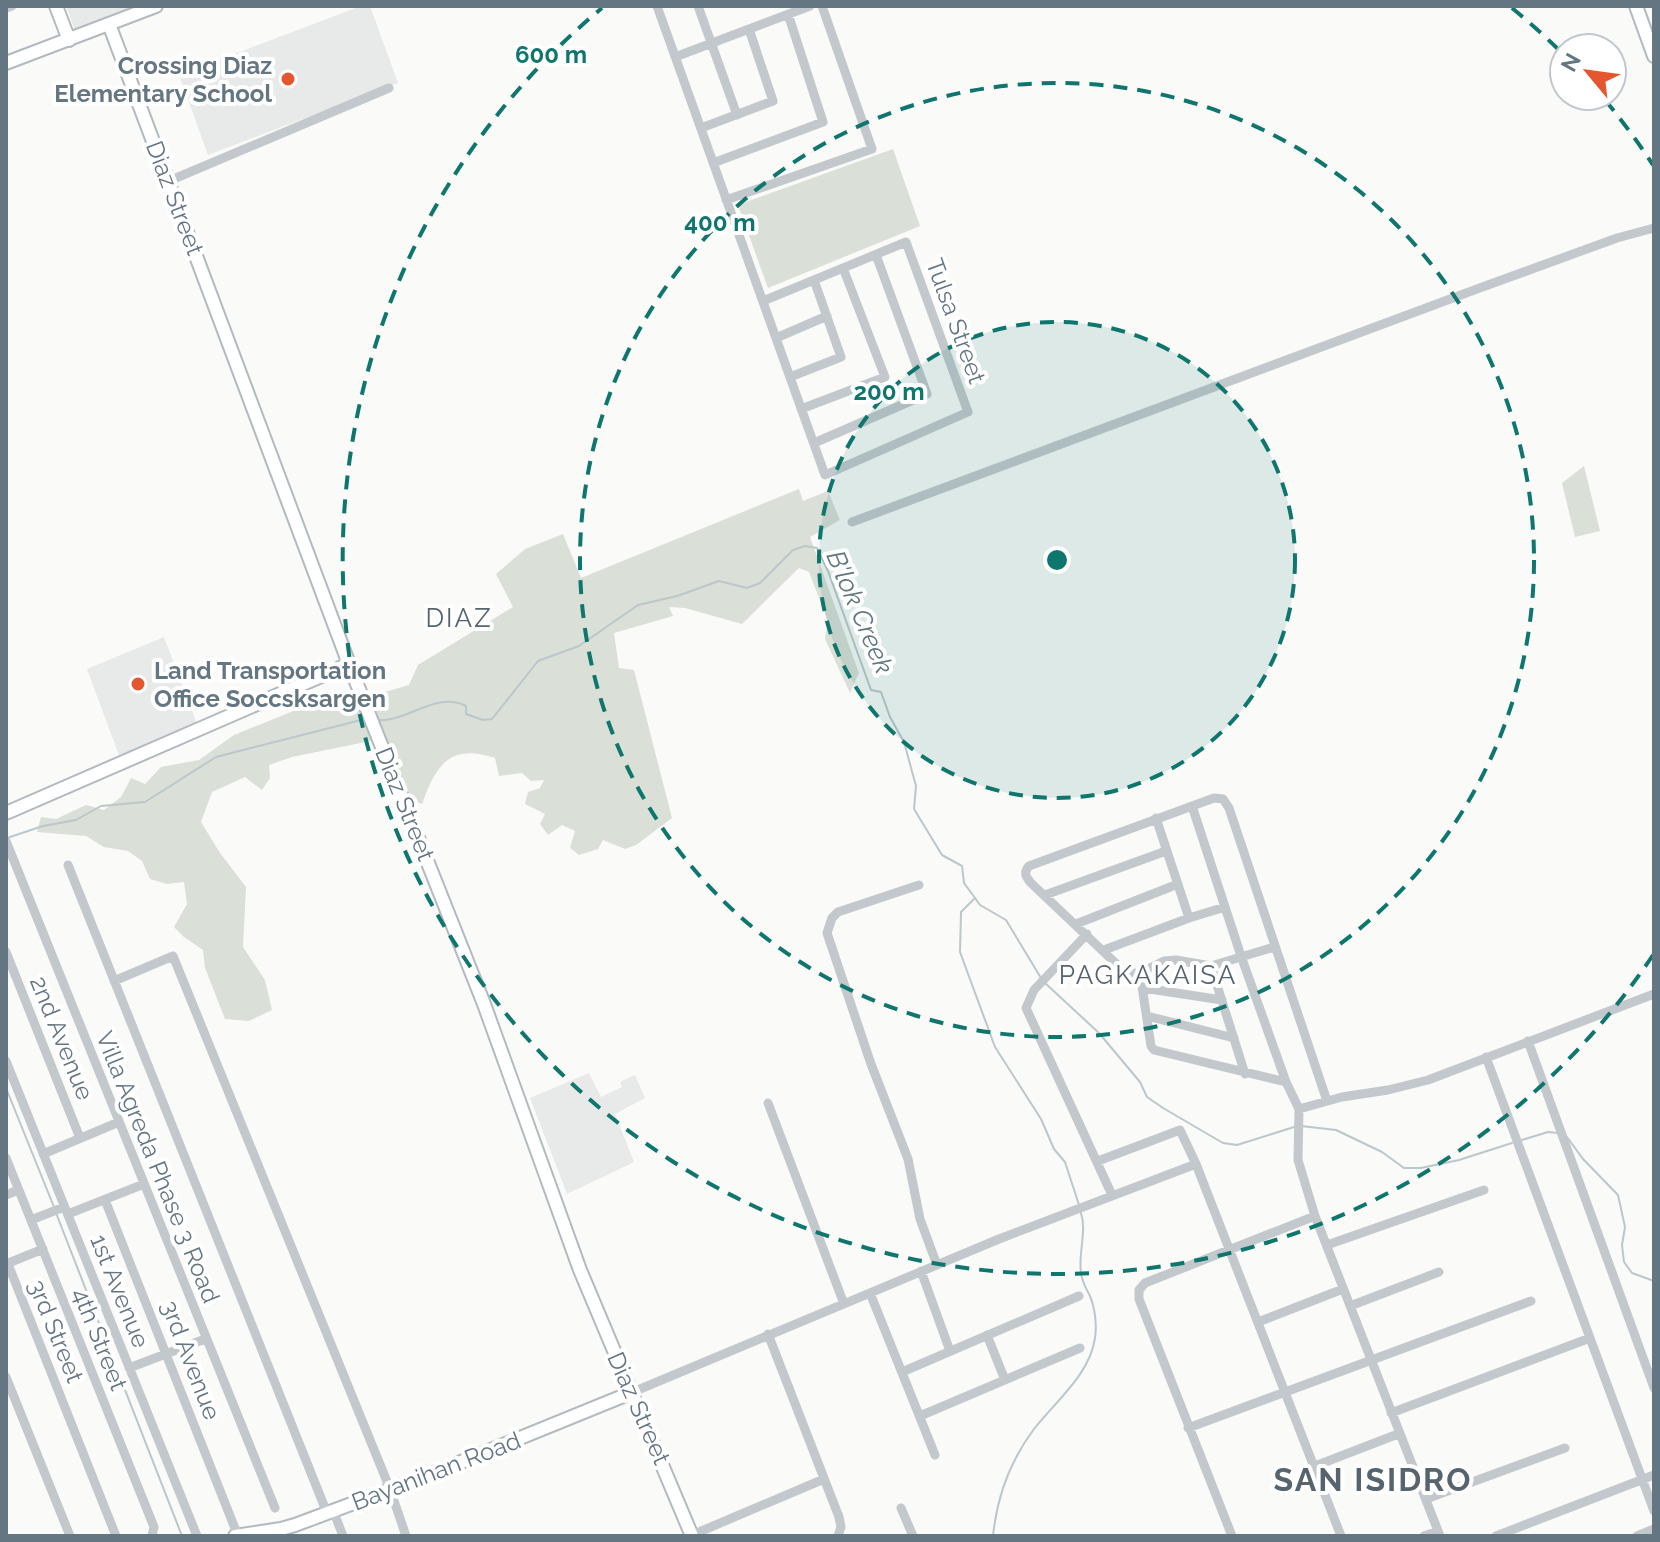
<svg xmlns="http://www.w3.org/2000/svg" width="1660" height="1542" viewBox="0 0 1660 1542" font-family="Raleway,sans-serif">
	<style>
		.built { fill: #e8e9e9 }
		.green { fill: #dadfd7 }
		.lines { fill: none; stroke-linecap: round; stroke-linejoin: round }
		.stream { stroke: #bbc7cb; stroke-width: 2 }
		.secondary-casing { stroke: #b3babf; stroke-width: 16 }
		.street { stroke: #c3c8cc; stroke-width: 9 }
		.secondary { stroke: #fff; stroke-width: 12 }
		.ring { fill: none; stroke: #0f766e; stroke-width: 4; stroke-dasharray: 14 10 }
		.poi-dot { fill: #e4572e; stroke: #fff; stroke-width: 3 }
		.labels { text-anchor: middle; dominant-baseline: central; stroke-width: 8; stroke-linejoin: round; paint-order: stroke }
		.poi-label { font-size: 24px; font-weight: bold; fill: #657683; stroke: #fff; text-anchor: end }
		.street-label { font-size: 24px; fill: #657683; stroke: #fff }
		.water-label { font-size: 26px; font-style: italic; fill: #60757c; stroke: #fff }
		.neighbourhood-label { font-size: 26px; letter-spacing: 2px; fill: #57646e; stroke: #fff }
		.district-label { font-size: 32px; font-weight: bold; letter-spacing: 2px; fill: #57646e; stroke: #fff }
		.centre { fill: #0f766e; stroke: #fff; stroke-width: 4 }
		.ring-label { font-size: 24px; text-anchor: middle; font-weight: bold; fill: #0f766e; stroke: #fff; stroke-width: 8; stroke-linejoin: round; paint-order: stroke }
	</style>
	<rect width="100%" height="100%" fill="#fafaf8"/>
	<path class="built" d="M66,6H135L75,30Z
		M361,6H370L398,83L208,155L179,75Z
		M164,637L197,724L120,758L87,669Z
		M589,1073L601,1097L622,1087L620,1082L635,1075L645,1098L615,1114L634,1162L567,1194L530,1098Z"/>
	<path class="green" d="M893,149L920,226L768,288L738,205Z
		M1584,466L1600,531L1575,537L1562,483Z
		M799,489L803,501L828,491L840,520L810,537L859,673L850,693L825,639L828,621L809,572L799,568L742,624L685,608L669,607L673,616L614,633L619,668L634,670L672,818L636,845L625,849L603,840L598,849L579,855L570,848L575,831L562,825L548,835L540,824L545,814L525,804L528,792L540,788L544,780L531,781L522,773L499,776L495,758C450,743 436,765 422,804L408,799L385,738L292,757L269,765L270,778L262,790L245,777L212,792L201,822L220,853L246,887L243,947L265,980L272,1010L249,1021L225,1019L205,968L203,950L184,937L174,927L187,904L184,882L167,884L150,879L142,861L128,851L104,847L86,836L37,832L41,817L56,819L86,805L104,810L121,797L131,778L145,784L161,767L199,760L234,735L318,701L347,703L409,685L418,665L513,607L496,574L525,549L563,534L581,578Z"/>
	<g class="lines">
		<path class="stream" d="M375,720C406,724 435,690 466,706V714L483,720L492,719L538,661L579,646L638,605L677,596L719,581L747,588L760,583L793,550L805,546L817,548L828,571L871,690L881,692L890,717L904,742L916,786L914,809L942,855L962,866L964,883L975,898L980,905L1006,920L1041,978
			M7,838L43,826L76,820L101,806L145,802L216,757L365,719
			M974,899L961,912L960,952L995,1047L1041,1119L1054,1149L1065,1162L1079,1205
			M1045,983L1099,1033L1140,1082L1147,1097L1163,1108L1223,1143L1237,1145L1294,1127
			M6,1088L54,1207
			M1301,1126L1336,1130L1382,1152L1404,1168H1421L1459,1160L1512,1143
			M1567,1137L1583,1159L1618,1195L1625,1227L1622,1245L1624,1262L1632,1273L1654,1281
			M1522,1140L1548,1132L1558,1133
			M56,1213L182,1536
			M993,1536C997,1496 1010,1461 1034,1429C1056,1401 1090,1374 1095,1338C1097,1325 1095,1308 1090,1296C1086,1288 1082,1282 1081,1273C1078,1254 1087,1231 1081,1213"/>
		<g class="secondary-casing">
			<path id="secondary" d="M56,6L69,40
				M1636,6L1654,56
				M109,24L349,664L484,1004L580,1270L692,1536
				M6,63L156,6
				M6,813L349,664
				M235,1536L281,1529L295,1525L434,1473L633,1392"/>
		</g>
		<path class="street" d="M657,6C713,162 769,318 825,475L968,412L906,242L763,301
			M698,6L737,115
			M6,8L12,6
			M675,57L810,6
			M701,128L773,101L749,29
			M713,163L823,122L788,14
			M169,181L389,88
			M726,200L872,149L822,6
			M776,338L827,316
			M790,377L841,357L814,280
			M801,409L885,377L843,268
			M814,443L927,394L876,255
			M852,522L1477,289L1617,238L1654,228
			M1192,806L1241,956L1286,1082L1299,1109L1298,1160L1315,1216L1440,1536
			M1156,818L1189,918
			M6,841L275,1508
			M68,865L327,1513
			M919,885L838,912L832,918L827,933L871,1064L908,1159L920,1219L937,1265
			M1045,895L1166,851
			M1076,924L1178,884
			M1087,934L1034,990L1026,1008L1112,1195
			M1274,947L1211,966L1176,960L1164,961L1140,973H1126L1031,883C1026,877 1023,873 1029,866L1214,798L1223,799L1229,808L1327,1101
			M1104,950L1189,918L1225,907
			M6,952L80,1138
			M1211,966L1245,1074
			M1140,973L1151,1046L1154,1050L1286,1082
			M114,981L173,956L390,1489L406,1536
			M1143,988L1222,1000
			M1147,1016L1234,1038
			M1528,1041L1654,1388
			M1486,1057L1654,1511
			M6,1061L197,1536
			M768,1103L844,1304
			M1299,1109L1342,1097L1388,1090L1428,1080L1654,994
			M43,1154L119,1122
			M6,1158L154,1527L152,1536
			M1098,1161L1180,1130L1196,1164L1341,1536
			M6,1195L18,1190
			M105,1200L238,1536
			M68,1214L144,1184
			M31,1220L64,1207
			M1327,1245L1484,1190
			M6,1264L43,1249
			M8,1264L116,1536
			M921,1271L950,1351
			M870,1293L935,1455
			M1350,1306L1439,1272
			M1258,1322L1343,1289
			M768,1334L839,1517L841,1527L838,1536
			M987,1335L1005,1380
			M129,1368L205,1339
			M902,1372L1079,1296
			M6,1377L70,1536
			M633,1392L999,1239L1196,1164
			M1391,1413L1590,1338
			M920,1416L1080,1348
			M1188,1428L1531,1301
			M1315,1466L1398,1434
			M1426,1499L1565,1448
			M901,1508L913,1536
			M333,1510L343,1536
			M692,1535L824,1479
			M1232,1536L1139,1299V1290L1145,1283L1315,1216
			M1424,1536L1438,1531
			M1496,1536L1654,1475
			M1637,1536L1654,1529"/>
		<use href="#secondary" class="secondary"/>
	</g>
	<circle cx="1057" cy="560" r="238" fill="#0f766e" fill-opacity=".12"/>
	<g class="ring">
		<circle cx="1057" cy="560" r="238"/>
		<circle cx="1057" cy="560" r="477"/>
		<path d="M1653 955A715 715 0 1 1 602 8M1512 8A715 715 0 0 1 1563 54M1605 100A715 715 0 0 1 1653 165"/>
	</g>
	<g class="poi-dot">
		<circle cx="288" cy="79" r="8"/>
		<circle cx="138" cy="684" r="8"/>
	</g>
	<g class="labels">
		<g class="poi-label">
			<text x="272" y="65">Crossing Diaz<tspan x="272" dy="28">Elementary School</tspan></text>
			<text x="154" y="670" text-anchor="start">Land Transportation<tspan x="154" dy="28">Office Soccsksargen</tspan></text>
		</g>
		<g class="street-label">
			<text transform="translate(175 198) rotate(69)">Diaz Street</text>
			<text transform="translate(956 321) rotate(70)">Tulsa Street</text>
			<text transform="translate(405 804) rotate(68)">Diaz Street</text>
			<text transform="translate(62 1038) rotate(68)">2nd Avenue</text>
			<text transform="translate(158 1167) rotate(68)">Villa Agreda Phase 3 Road</text>
			<text transform="translate(120 1291) rotate(68)">1st Avenue</text>
			<text transform="translate(56 1331) rotate(68)">3rd Street</text>
			<text transform="translate(100 1339) rotate(68)">4th Street</text>
			<text transform="translate(191 1360) rotate(69)">3rd Avenue</text>
			<text transform="translate(639 1408) rotate(66)">Diaz Street</text>
			<text transform="translate(436 1471) rotate(-21)">Bayanihan Road</text>
		</g>
		<g class="water-label">
			<text transform="translate(860 612) rotate(67)">B'lok Creek</text>
		</g>
		<g class="neighbourhood-label">
			<text x="459" y="618">DIAZ</text>
			<text x="1148" y="975">PAGKAKAISA</text>
		</g>
		<g class="district-label">
			<text x="1373" y="1479">SAN ISIDRO</text>
		</g>
	</g>
	<circle cx="1057" cy="560" r="12" class="centre"/>
	<g class="ring-label">
		<text x="551" y="63">600 m</text>
		<text x="720" y="231">400 m</text>
		<text x="889" y="400">200 m</text>
	</g>
	<rect width="1660" height="1542" fill="none" stroke="#657683" stroke-width="16"/>
	<g transform="translate(1588 72) rotate(299)"><circle r="38" fill="#ffffff" stroke="#c1c8cd" stroke-width="2"/>
	<path d="M0-6L14 30L0 20L-14 30Z" fill="#e4572e"/>
	<text y="-12" font-size="22" font-weight="bold" text-anchor="middle" fill="#657683">N</text>
	</g>
</svg>
